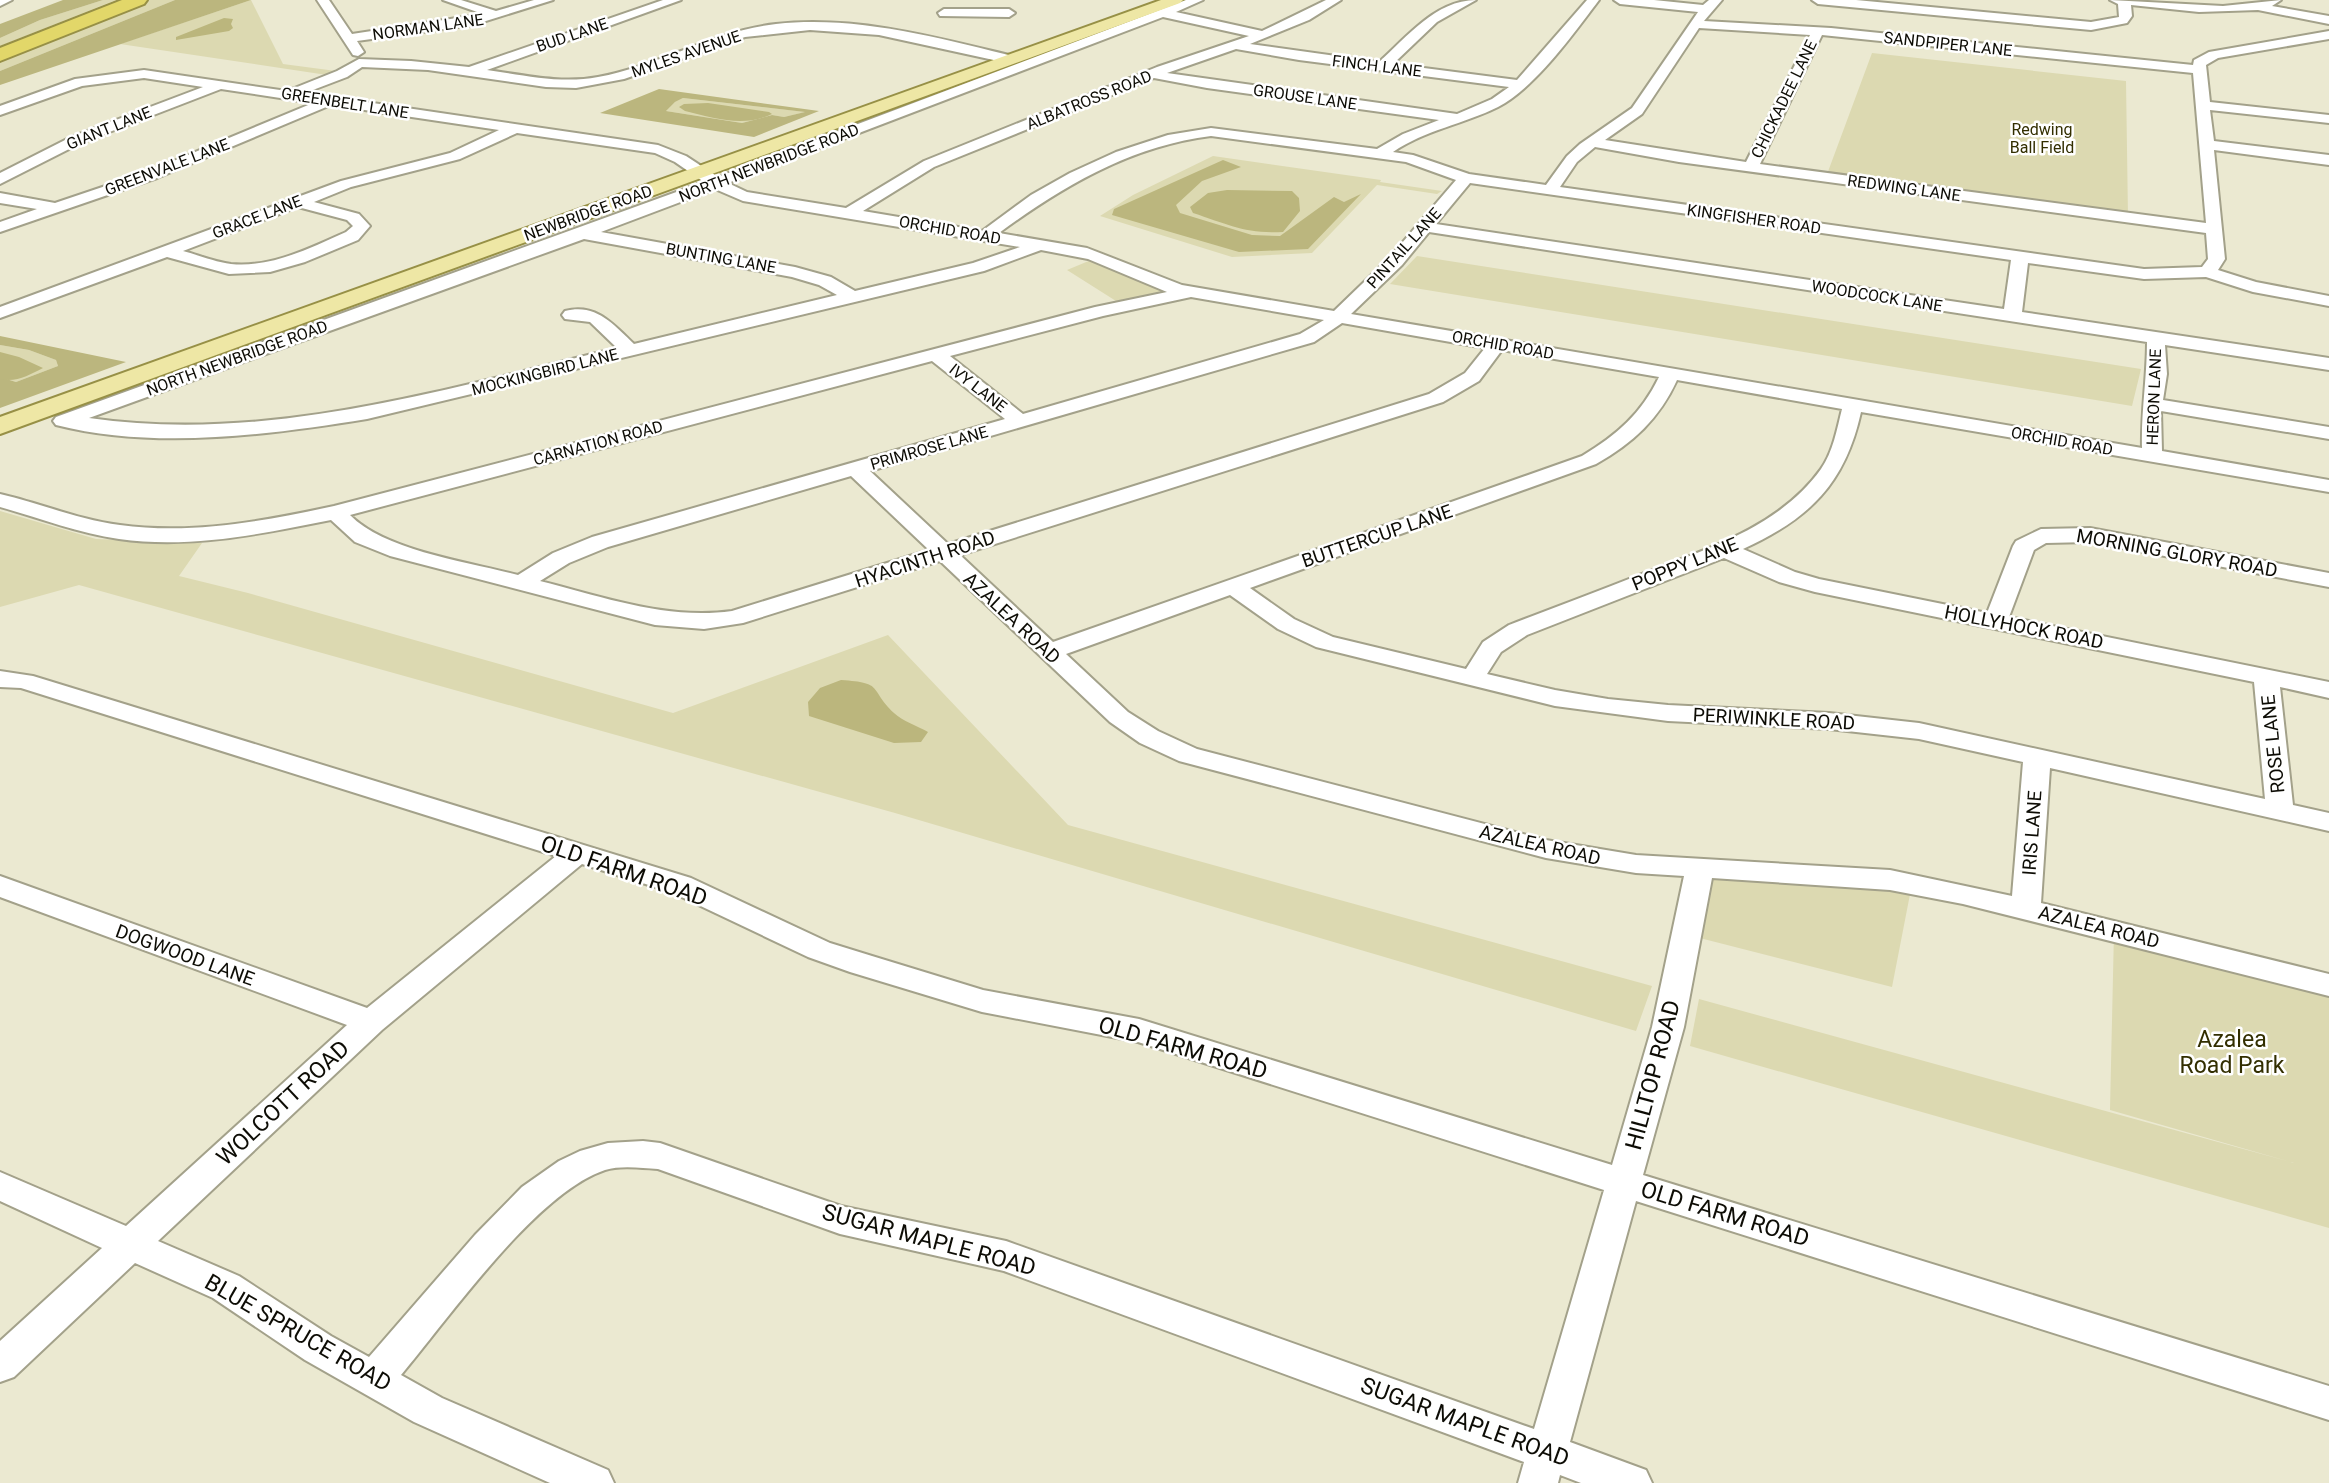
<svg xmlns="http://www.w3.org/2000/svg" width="2329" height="1483" viewBox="0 0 2329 1483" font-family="Roboto,sans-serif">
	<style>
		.green { fill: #dcd9b1 }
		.forest { fill: #bbb67e; fill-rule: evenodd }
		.water { fill: #bbb67d }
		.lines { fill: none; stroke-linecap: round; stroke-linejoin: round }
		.minor-casing { stroke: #a3a18a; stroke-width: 4 }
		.major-casing { stroke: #979046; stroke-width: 4 }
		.highway-casing { stroke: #979046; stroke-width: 4 }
		.minor { fill: #fff; fill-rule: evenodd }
		.major { fill: #eee7a5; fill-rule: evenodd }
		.highway { fill: #e2d769; fill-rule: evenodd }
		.labels { text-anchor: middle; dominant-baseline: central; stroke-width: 5; stroke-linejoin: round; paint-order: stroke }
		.far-street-label { font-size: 16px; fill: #0d0c05; stroke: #fff }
		.far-park-label { font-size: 16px; fill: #322e00; stroke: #fff }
		.street-label { font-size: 19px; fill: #0d0c05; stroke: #fff }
		.near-street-label { font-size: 23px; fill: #0d0c05; stroke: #fff }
		.near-park-label { font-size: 23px; fill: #322e00; stroke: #fff }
	</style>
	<rect width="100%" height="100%" fill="#ebe9d1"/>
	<path class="green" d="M103,0H116L0,46V38L40,20Z
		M145,0H175L0,71V58Z
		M251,0L283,64L336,71L327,75L120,44Z
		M1177,0H1193L714,182L705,173Z
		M1872,53L2126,81L2128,217L1826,177Z
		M683,98L806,112L784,117L772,115L742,123L666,111L675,102Z
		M1213,156L1381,180L1380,182L1442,191L1437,194L1377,185L1312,253L1232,257L1100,216L1133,195Z
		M1417,256L2141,369L2132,406L1390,284Z
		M1091,260L1167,292L1116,301L1067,270Z
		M0,345L29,350L56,360L58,366L16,382L0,377Z
		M0,511L96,539L202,543L179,576L248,593L673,713L888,635L1068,825L1652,986L1636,1031L895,813L79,585L0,607Z
		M1700,867L1912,884L1892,987L1688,935Z
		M2114,931L2329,985V1228L1690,1046L1699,999L2294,1163L2110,1110Z"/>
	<path class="forest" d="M63,0H103L40,20L0,38V24Z
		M175,0H251L0,85V71Z
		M659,89L819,111L754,137L600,113ZM683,98L805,112L784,117L772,115L742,123L666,111L675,102Z
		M1223,160L1241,167L1202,181L1176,205L1180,213L1252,235L1280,236L1334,197L1344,202L1361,194L1308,249L1239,252L1112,215L1114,209Z
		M0,336L126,362L0,408V377L16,382L58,366L56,360L29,350L0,345Z"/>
	<path class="water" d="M224,18L233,19L231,24L233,28L229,31L176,40V37Z
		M708,103L769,112L772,114C743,128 715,118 685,111L679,107L684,104Z
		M1227,190L1292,191L1299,198L1300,211L1283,232C1245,234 1227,224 1193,213L1190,207L1208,193Z
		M0,352L19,357L43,368C29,375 16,383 0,379Z
		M841,680C885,683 868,688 894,713C902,721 918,726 928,732L921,742L894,743L809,716L808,702L820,688Z"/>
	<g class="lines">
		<g class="minor-casing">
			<path id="minor" d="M0,0H12L0,6Z
				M317,0H329L352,34L483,14L443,0H461L496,11L534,0H553L473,25L357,41L364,52L358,56L353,55Z
				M663,0H681L487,70C524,75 561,84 598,77C659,66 713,31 776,24C856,15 939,38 1017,57L1019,60L1012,64L879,35L810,30L745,37L624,79L576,88L546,87L428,70L362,67L347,77L305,93L658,145L686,156L718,177L1186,0H1203L1176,12L1262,31L1326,0H1341L1309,20L1250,44L1379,62C1407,37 1436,0 1476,0L1437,22L1393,64L1517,80L1587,0H1599C1574,33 1535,88 1498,107C1464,124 1425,130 1393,152L1413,155L1469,174L1546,185L1567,156L1580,144L1632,108L1698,12L1620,4L1614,0H1654L1703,5L1709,0H1722L1704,21L1831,28L2193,65L2194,60L2209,52L2329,31V39L2218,58L2206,65L2210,102L2329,115V123L2210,110L2214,141L2329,155V165L2214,150L2225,259L2218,270L2256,282L2329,296V306L2253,292L2206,277L2144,279L2028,263L2022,312L2329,358V370L2165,345L2167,374L2163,400L2329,427V439L2161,411L2162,451L2329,480V492L1861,412C1845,484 1809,519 1743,549L1795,572L1819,579L1987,613L2013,546L2016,541L2041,529L2090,528L2329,573V587L2090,542L2046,543L2034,550L2009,617L2329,682V698L2280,687L2293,805L2329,813V831L2050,768L2041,903L2329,974V996L1963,904L1890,890L1712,878L1684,1027L1643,1175L2329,1386V1420L1636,1201L1570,1442L1646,1470L1652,1483H1581L1560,1475L1558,1483H1518L1524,1462L1004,1271L840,1234L658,1169C642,1168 621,1165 605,1170C536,1193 449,1318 401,1375L442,1398L608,1470L614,1483H550L414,1422L305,1360L213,1298L135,1263L14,1377L0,1382V1341L102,1248L0,1201V1172L126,1226L347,1025L0,897V876L367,1008L556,856L21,688L0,687V671L33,676L691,878L830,943L872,956L983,990L1139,1019L1612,1165L1652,1027L1684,876L1636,873L1546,858L1179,761L1140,743L1110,722L940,561L743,623L704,629L655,625L390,556L355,542L331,520C261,534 190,549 119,539C78,533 39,518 0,507V494C40,503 79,520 120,525C192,535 264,521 334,506L1095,307L1167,292L1088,259L1041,250L984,271L367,419C269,435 154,450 56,425L53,421L56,417L704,182L675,162L655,153L517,133L460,159L351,187L314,202L359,214L370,226L358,240L305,262L270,272L229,274L167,257L0,318V307L341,181L450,153L499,130L331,105L157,178L0,232V222L37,209L0,203V193L55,203L147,172L313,103L221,89L81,143L0,184V173L71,137L203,87L144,78L82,86L0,115V106L75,79L144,70L287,91L337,71L359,59L411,61L469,67ZM1163,17L1249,36L1157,67L924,161L846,208L747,192L728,183ZM1699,28L1810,35L1746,162L1605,140L1642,114ZM1822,35L2193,73L2206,223L1760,164ZM1236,49L1299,60L1509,87L1492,99L1457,114L1167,73ZM1154,78L1207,88L1439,120L1403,134L1377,149L1211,128L1168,135L1116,152L1070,173L1031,195L982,231L863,211L934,167ZM1211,136L1406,162L1456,180L1390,257L1334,311L1182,285L1087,248L999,233C1063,186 1131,146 1211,136ZM1595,147L1679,162L2206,233L2208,259L2202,267L2144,269L1560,187L1577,162ZM1470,183L2011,260L2004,309L1436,224ZM715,189L743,201L1020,247L973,263L855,291L831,277L795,267L601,232ZM298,207L347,220L353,226L346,232C310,248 271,268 231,264C215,262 198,255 183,251ZM1429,232L2147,342C2147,378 2141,412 2142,448L1351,314L1402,265ZM584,239L792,277L819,285L837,295L634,344C613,324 596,303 565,311L562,315L565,319L590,322L617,348C445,389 268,444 89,418ZM1191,297L1324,320L1300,334L1023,414L950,356L1103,316ZM1342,323L1485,348L1465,373L1429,394L948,544L870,471L1314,342ZM1502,350L1659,377C1641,414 1617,435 1582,456L1053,642L960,555L1443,402L1479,381ZM932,361L1005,419L592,537L553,553L518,575C469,562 385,551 350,515ZM1677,380L1842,409C1837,429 1833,452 1821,469C1779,528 1704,550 1639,575C1596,592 1553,608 1509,625L1483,642L1466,669L1333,637L1294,619L1250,588L1596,464C1633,443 1659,419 1677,380ZM851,476L929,550L732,611C666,620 604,597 540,581L569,563L608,547ZM1724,558L1779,582L1815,592L2254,682L2265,799L1919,723L1829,713L1668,705L1608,699L1555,690L1487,674L1501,652L1527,635ZM1230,595L1278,629L1316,647L1555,706L1668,721L1829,729L1919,739L2023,762L2012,896L1890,870L1636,855L1546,840L1197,749L1158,731L1128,712L1066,654ZM582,864L671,892L808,957L850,972L982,1012L1138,1042L1604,1190L1534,1429L1006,1241L841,1206L660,1143L643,1141L608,1143L580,1151L559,1161L522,1187L475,1235L369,1357L331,1336L239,1276L158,1241L382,1030Z
				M1812,0H1856L2091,22L2119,17L2118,4L2110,0L2223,6L2281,0L2272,6L2329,16V24L2258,10L2199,12L2131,5L2132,16L2127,23L2091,30L1818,4Z
				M944,9H1009L1015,13L1009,17L940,16L938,13Z"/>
		</g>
		<g class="major-casing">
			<path id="major" d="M1161,0H1183L1180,3L0,434V417Z"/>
		</g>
		<g class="highway-casing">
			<path id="highway" d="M122,0H147L144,4L0,61V48Z"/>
		</g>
		<use href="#minor" class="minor"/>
		<use href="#major" class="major"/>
		<use href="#highway" class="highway"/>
	</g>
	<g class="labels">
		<g class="far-street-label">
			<text transform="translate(428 27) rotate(-8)">NORMAN LANE</text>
			<text transform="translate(572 35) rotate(-19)">BUD LANE</text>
			<text transform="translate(1948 44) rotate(6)">SANDPIPER LANE</text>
			<text transform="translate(686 54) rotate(-19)">MYLES AVENUE</text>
			<text transform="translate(1377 66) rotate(7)">FINCH LANE</text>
			<text transform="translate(1305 97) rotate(8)">GROUSE LANE</text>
			<text transform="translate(1784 99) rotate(-64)">CHICKADEE LANE</text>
			<text transform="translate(1089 100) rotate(-22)">ALBATROSS ROAD</text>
			<text transform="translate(345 103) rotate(9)">GREENBELT LANE</text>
			<text transform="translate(109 128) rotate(-22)">GIANT LANE</text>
			<text transform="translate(769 163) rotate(-21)">NORTH NEWBRIDGE ROAD</text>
			<text transform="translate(167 167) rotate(-21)">GREENVALE LANE</text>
			<text transform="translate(1904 188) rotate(8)">REDWING LANE</text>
			<text transform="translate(588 213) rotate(-20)">NEWBRIDGE ROAD</text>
			<text transform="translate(257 217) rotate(-21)">GRACE LANE</text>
			<text transform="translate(1754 219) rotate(8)">KINGFISHER ROAD</text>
			<text transform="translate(950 230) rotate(10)">ORCHID ROAD</text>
			<text transform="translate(1404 248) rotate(-48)">PINTAIL LANE</text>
			<text transform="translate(721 258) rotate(10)">BUNTING LANE</text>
			<text transform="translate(1877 296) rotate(9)">WOODCOCK LANE</text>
			<text transform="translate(1503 345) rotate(10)">ORCHID ROAD</text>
			<text transform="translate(237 358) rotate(-20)">NORTH NEWBRIDGE ROAD</text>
			<text transform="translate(545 372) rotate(-14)">MOCKINGBIRD LANE</text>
			<text transform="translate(978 388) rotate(38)">IVY LANE</text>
			<text transform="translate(2154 397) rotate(-88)">HERON LANE</text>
			<text transform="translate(2062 441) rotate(10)">ORCHID ROAD</text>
			<text transform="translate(598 443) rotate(-15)">CARNATION ROAD</text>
			<text transform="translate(929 448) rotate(-16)">PRIMROSE LANE</text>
		</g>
		<g class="far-park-label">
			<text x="2042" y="129">Redwing<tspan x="2042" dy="18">Ball Field</tspan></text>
		</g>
		<g class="street-label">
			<text transform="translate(1377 536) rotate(-19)">BUTTERCUP LANE</text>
			<text transform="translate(2177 553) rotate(10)">MORNING GLORY ROAD</text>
			<text transform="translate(925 559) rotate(-18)">HYACINTH ROAD</text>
			<text transform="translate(1685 564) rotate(-22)">POPPY LANE</text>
			<text transform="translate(1012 618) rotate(43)">AZALEA ROAD</text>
			<text transform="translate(2024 627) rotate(11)">HOLLYHOCK ROAD</text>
			<text transform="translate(1774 719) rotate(3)">PERIWINKLE ROAD</text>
			<text transform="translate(2273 744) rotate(-96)">ROSE LANE</text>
			<text transform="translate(2032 833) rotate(-86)">IRIS LANE</text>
			<text transform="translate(1540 845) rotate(13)">AZALEA ROAD</text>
			<text transform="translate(2099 927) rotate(14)">AZALEA ROAD</text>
			<text transform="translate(185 955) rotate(20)">DOGWOOD LANE</text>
		</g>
		<g class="near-street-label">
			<text transform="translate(624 871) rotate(19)">OLD FARM ROAD</text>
			<text transform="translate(1183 1048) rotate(16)">OLD FARM ROAD</text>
			<text transform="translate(1653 1075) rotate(-75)">HILLTOP ROAD</text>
			<text transform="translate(283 1103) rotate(-43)">WOLCOTT ROAD</text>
			<text transform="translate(1725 1214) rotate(17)">OLD FARM ROAD</text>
			<text transform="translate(929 1240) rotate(15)">SUGAR MAPLE ROAD</text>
			<text transform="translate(298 1333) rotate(30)">BLUE SPRUCE ROAD</text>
			<text transform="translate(1465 1422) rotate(20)">SUGAR MAPLE ROAD</text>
		</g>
		<g class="near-park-label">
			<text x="2232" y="1039">Azalea<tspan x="2232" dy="26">Road Park</tspan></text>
		</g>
	</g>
</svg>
